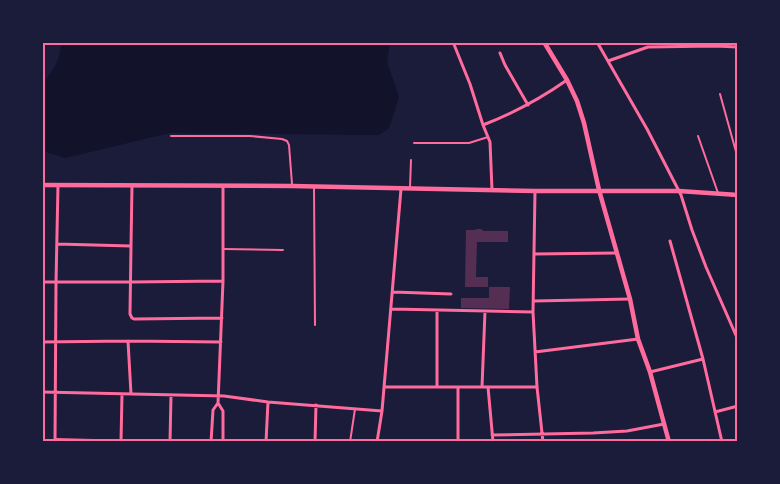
<svg xmlns="http://www.w3.org/2000/svg" width="780" height="484" viewBox="0 0 780 484" font-family="Barlow,sans-serif">
	<style>
		.water { fill: #12122b }
		.building { fill: #542f53 }
		.lines { fill: none; stroke-linecap: round; stroke-linejoin: round }
		.service { stroke: #ff6b9d; stroke-width: 2 }
		.minor { stroke: #ff6b9d; stroke-width: 3 }
		.tertiary { stroke: #ff6b9d; stroke-width: 4.5 }
		.neatline { fill: none; stroke: #ff6b9d; stroke-width: 2 }
	</style>
	<rect width="100%" height="100%" fill="#1b1b3a"/>
	<path class="water" d="M390,42L387,62L399,97L389,128L379,135L170,133L65,158L43,151V83C53,72 61,58 61,43Z"/>
	<path class="building" d="M477,229H481L484,231H508V242H477L476,277H488V287H465L466,230H474Z
		M489,287H510L509,309L461,308V298H489Z
		M42,406H45L44,435H42Z"/>
	<g class="lines">
		<path class="service" d="M720,94L738,159
			M171,136H250L282,139L287,141L289,145L292,184
			M698,136L718,193
			M414,143H469L488,137
			M314,187L315,325
			M410,187L411,160
			M223,249L283,250
			M55,439L94,440
			M350,442L355,409"/>
		<path class="minor" d="M453,42L470,84L483,125L490,142L492,190
			M597,42L647,129L681,195L692,230L706,267L738,340
			M500,53L505,65L528,105
			M608,61L648,47L715,46L738,47
			M483,125C514,113 540,99 567,80
			M535,191L533,312L537,387L543,442
			M670,241L703,359L722,442
			M57,244L131,246L130,314L132,318L134,319L222,318
			M131,246L132,185
			M534,254L616,253
			M42,282H131L223,281
			M393,292L451,294
			M534,301L630,299
			M392,309L533,312
			M437,310V387
			M128,341L131,394
			M42,342L128,341L221,342
			M535,352L638,339
			M650,372L703,359
			M384,387H537
			M458,387V442
			M482,387L485,311
			M488,387L493,442
			M42,392L224,396L268,402L382,411
			M218,403L223,411V442
			M715,412L738,406
			M492,435L593,433L627,431L664,424
			M55,442L56,283L58,185
			M121,442L122,394
			M170,442L171,395
			M211,442L213,410L218,403L223,281V186
			M266,442L268,402
			M315,442L316,405
			M377,442L382,411L401,189"/>
		<path class="tertiary" d="M544,42L567,80L577,101L584,123L599,190L630,299L638,339L650,372L669,442
			M42,185L292,186L535,191H679L738,195"/>
	</g>
	<rect width="780" height="484" fill="none" stroke="#1b1b3a" stroke-width="88"/>
	<rect x="44" y="44" width="692" height="396" class="neatline"/>
</svg>
